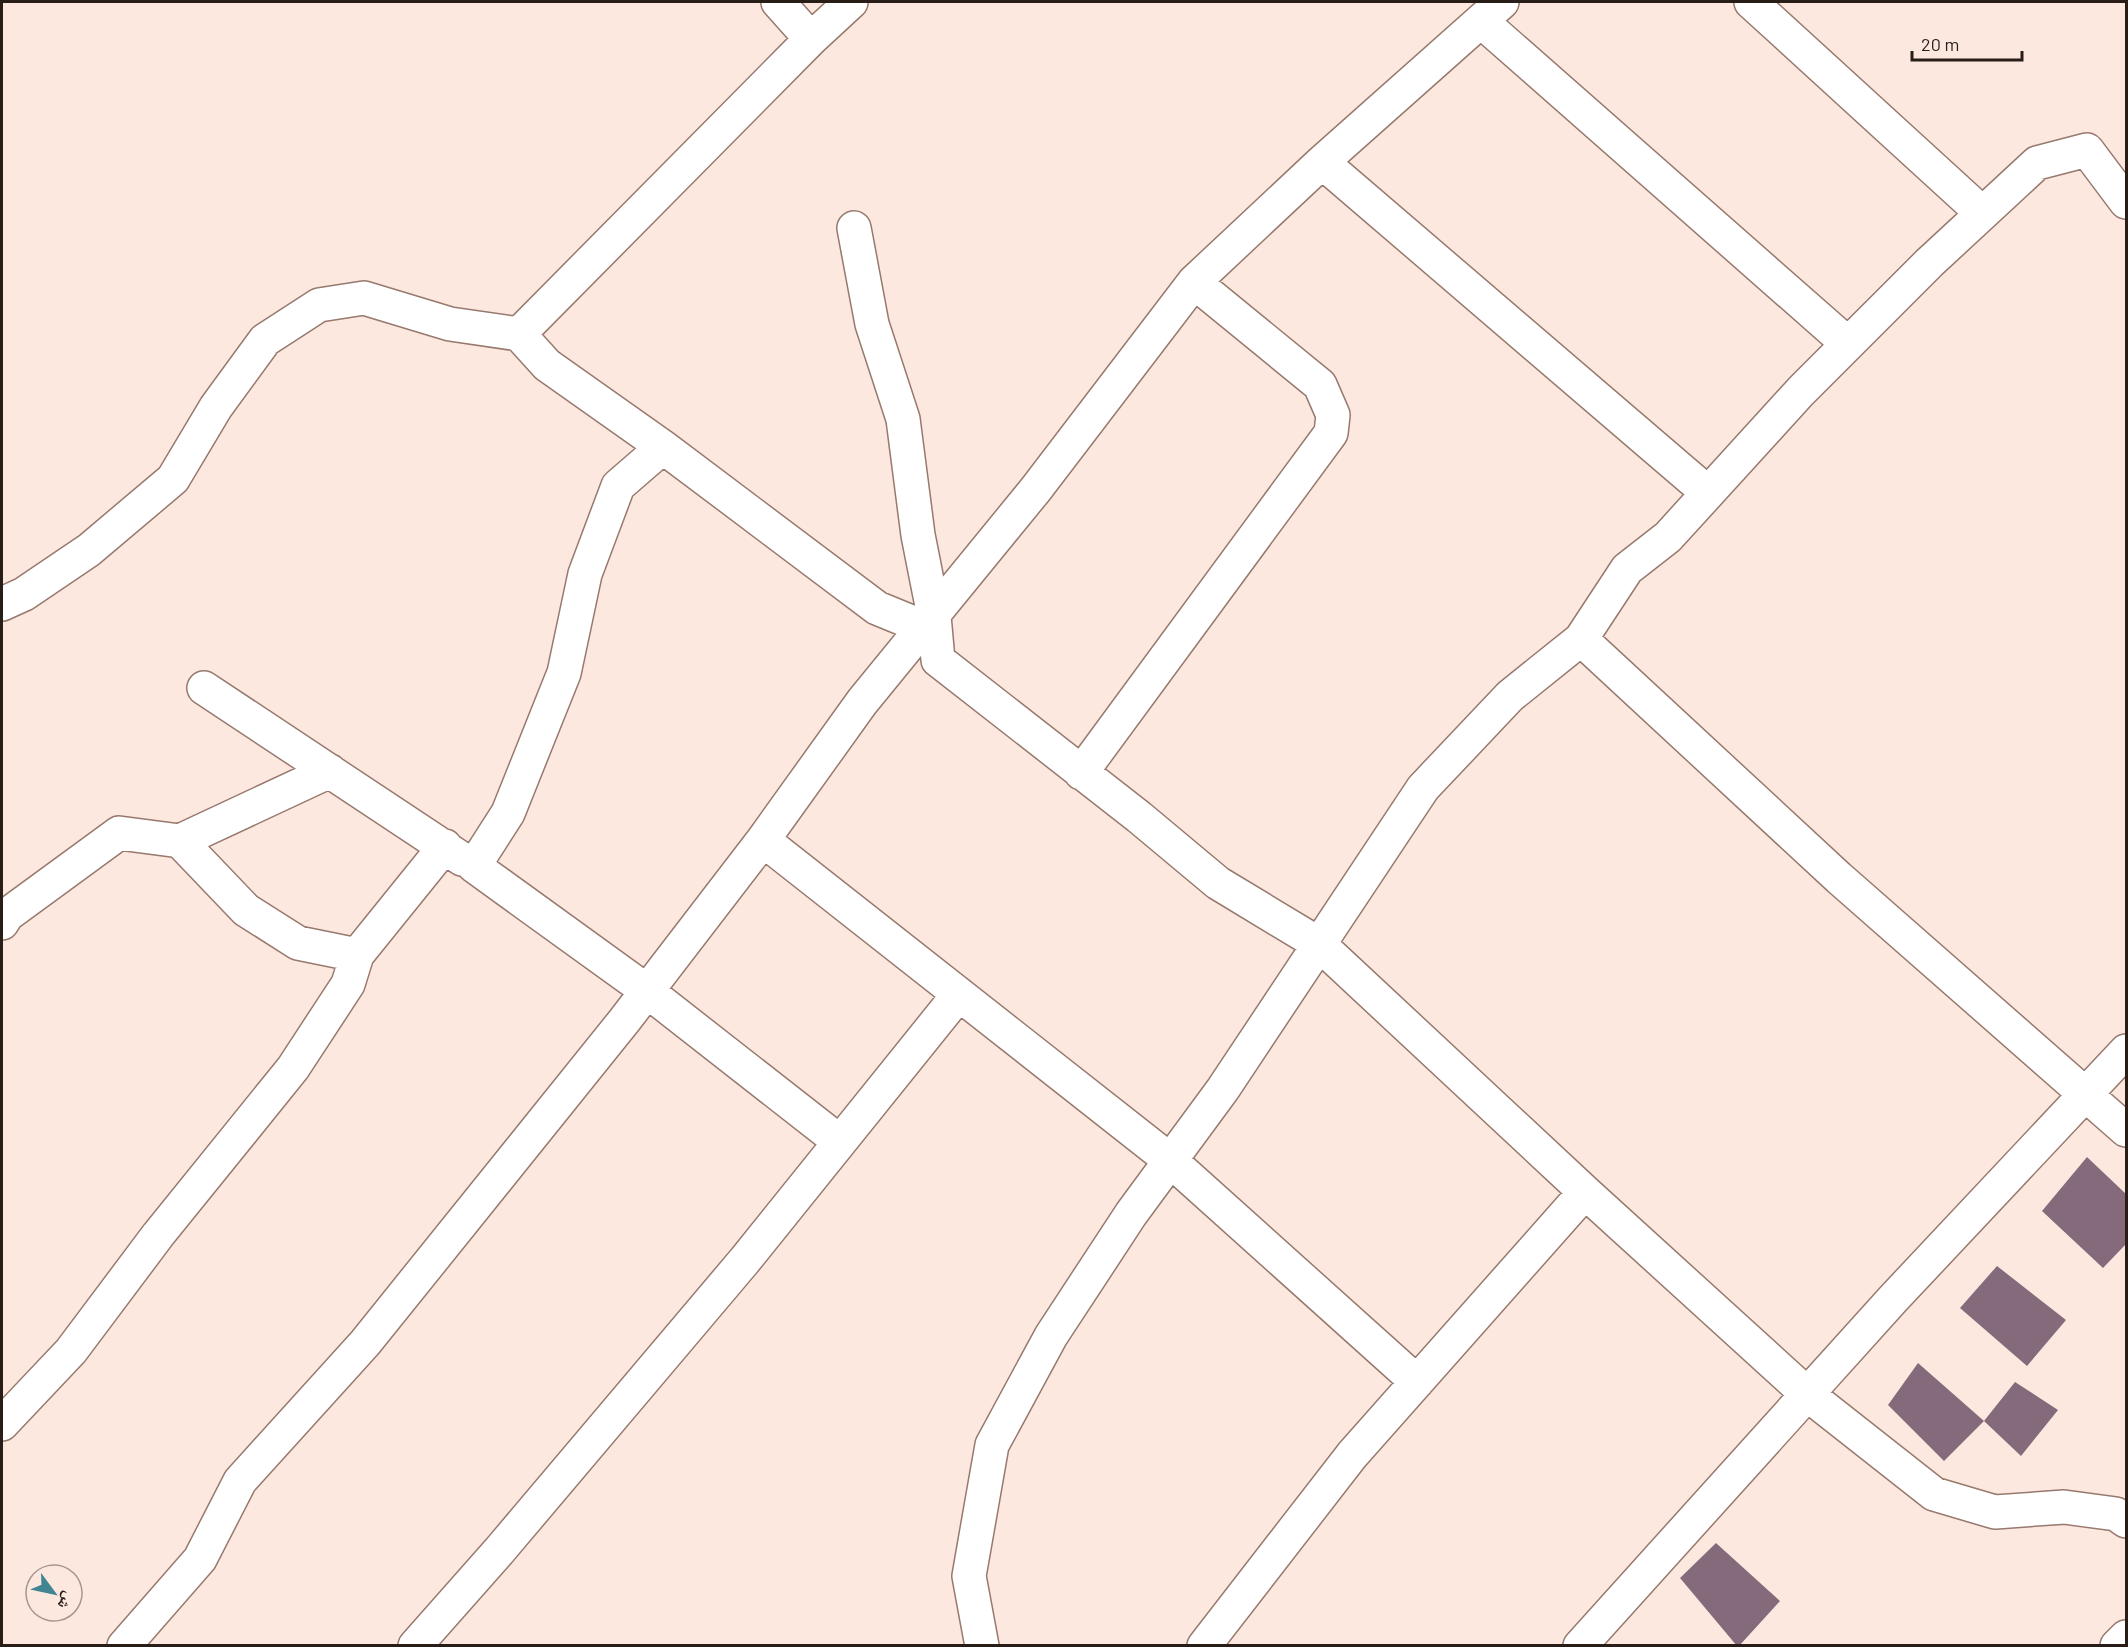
<svg xmlns="http://www.w3.org/2000/svg" width="2128" height="1647" viewBox="0 0 2128 1647" font-family="Barlow,'Noto Naskh Arabic',sans-serif">
	<style>
		.building { fill: #856a7b }
		.lines { fill: none; stroke-linecap: round; stroke-linejoin: round }
		.street-casing { stroke: #97796d; stroke-width: 36 }
		.street { stroke: #fff; stroke-width: 33 }
	</style>
	<rect width="100%" height="100%" fill="#fde8e0"/>
	<path class="building" d="M2087,1157L2126,1194V1244L2103,1268L2042,1211Z
		M1997,1266L2066,1320L2027,1366L1960,1308Z
		M1918,1363L1984,1421L1944,1461L1888,1405Z
		M2015,1382L2058,1410L2021,1456L1984,1421Z
		M1716,1543L1780,1601L1739,1646H1737L1680,1578Z"/>
	<g class="lines">
		<g class="street-casing">
			<path id="street" d="M778,2L811,39L851,2
				M1751,2L1982,213
				M1481,21L1848,344
				M811,39L519,334L547,365L663,447L877,608L916,624L934,616
				M1322,162L1708,493
				M854,228L872,324L903,419L918,535L934,616L938,660L1139,817L1218,883L1319,944L1585,1192L1807,1394L1934,1494L1995,1512L2064,1507L2116,1514L2126,1521
				M663,447L618,486L585,574L564,673L508,813L474,866L647,991L840,1142
				M2,604L24,594L89,550L173,479L216,407L265,340L319,305L364,298L450,324L519,334
				M1581,639L1839,878L2126,1130
				M204,688L462,859
				M1081,773L1331,433L1333,415L1320,385L1194,282
				M763,840L1171,1161L1417,1382
				M180,841L330,771
				M2,923L7,915L119,833L180,841L246,910L298,943L357,955L445,846
				M2,1424L71,1351L158,1235L293,1068L348,984L357,955
				M124,1646L200,1559L240,1481L365,1343L624,1021L763,840L862,702L1036,489L1194,282L1322,162L1502,2
				M415,1646L499,1551L745,1260L959,994
				M982,1646L969,1576L992,1445L1051,1336L1131,1214L1223,1089L1423,788L1510,696L1581,639L1627,569L1668,537L1801,391L1929,263L2037,163L2087,150L2126,202
				M1204,1646L1352,1455L1585,1192
				M1580,1646L1893,1299L2126,1051
				M2117,1646L2126,1637"/>
		</g>
		<use href="#street" class="street"/>
	</g>
	<rect width="2128" height="1647" fill="none" stroke="#291d18" stroke-width="6"/>
	<g transform="translate(54 1593) rotate(123)"><circle r="28" fill="#fde8e0" stroke="#a89790" stroke-width="1.5"/>
	<path d="M0-4.5L10 22L0 15L-10 22Z" fill="#418593"/>
	<text y="-9" font-size="16" font-weight="bold" text-anchor="middle" fill="#291d18">ش</text>
	</g>
	<path d="M1912 51v9h110v-9" fill="none" stroke="#291d18" stroke-width="3"/>
	<text x="1921" y="51" font-size="18" fill="#291d18" stroke="#fde8e0" stroke-width="4.5" paint-order="stroke">20 m</text>
</svg>
